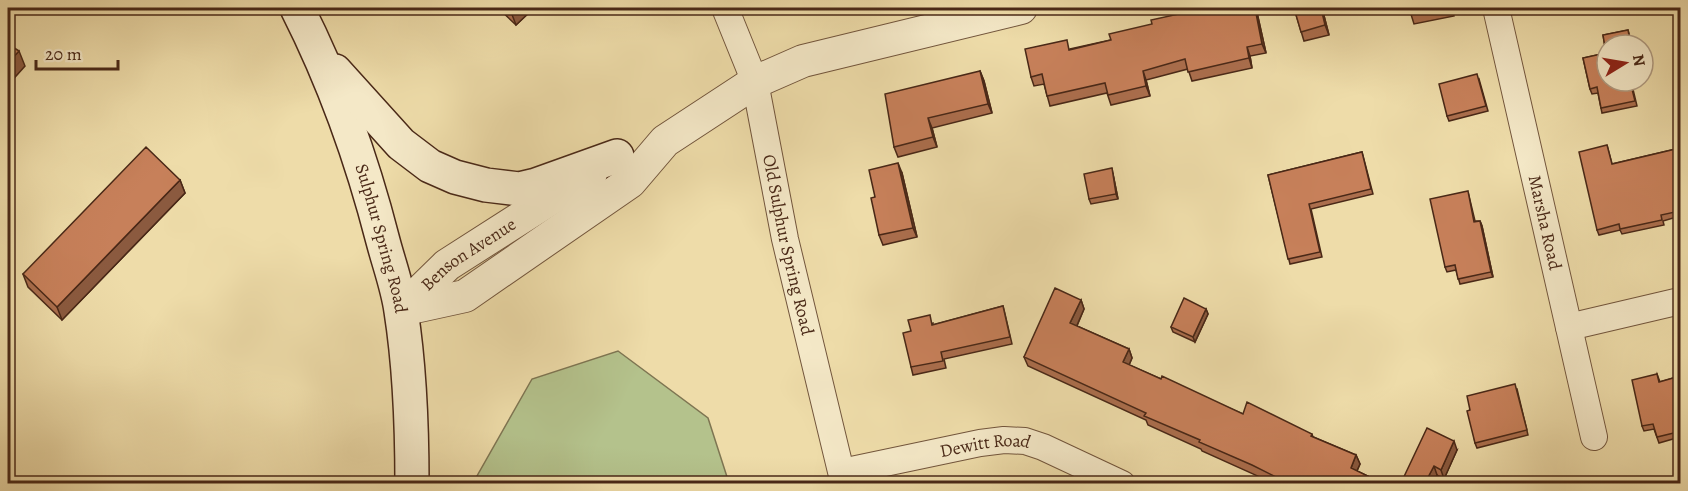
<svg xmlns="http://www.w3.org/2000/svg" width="1688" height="491" viewBox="0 0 1688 491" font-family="Alegreya,serif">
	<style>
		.green { fill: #b4c28c; stroke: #7e7552; stroke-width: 1.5 }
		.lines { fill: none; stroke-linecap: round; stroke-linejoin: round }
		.stream { stroke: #7b7f73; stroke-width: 8 }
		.minor-casing { stroke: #72553c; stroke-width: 28 }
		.tertiary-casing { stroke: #72553c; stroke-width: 34 }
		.secondary-casing { stroke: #492817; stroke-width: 36 }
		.minor { stroke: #f4e8c7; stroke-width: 26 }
		.tertiary { stroke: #f4e8c7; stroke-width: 32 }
		.secondary { stroke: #f4e8c7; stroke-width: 33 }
		.wall { fill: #ab6e4d; stroke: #492817; stroke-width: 1.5 }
		.shaded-wall { fill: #8b5a3f; stroke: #492817; stroke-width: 1.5 }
		.building { fill: #c7805a; stroke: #492817; stroke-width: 1.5 }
		.labels { text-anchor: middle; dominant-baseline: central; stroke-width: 4.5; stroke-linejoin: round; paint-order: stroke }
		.street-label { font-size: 18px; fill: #492817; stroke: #f4e8c7 }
	</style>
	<rect width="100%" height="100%" fill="#eedca9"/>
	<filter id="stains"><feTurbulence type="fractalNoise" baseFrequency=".00333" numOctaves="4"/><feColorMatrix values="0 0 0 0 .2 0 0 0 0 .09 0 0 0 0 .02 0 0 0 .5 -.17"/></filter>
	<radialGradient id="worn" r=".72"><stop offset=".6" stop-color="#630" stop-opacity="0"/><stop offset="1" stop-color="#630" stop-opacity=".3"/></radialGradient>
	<path class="green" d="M618,351L708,418L729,483H473L532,379Z"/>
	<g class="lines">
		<path class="stream" d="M501,482V484"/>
		<g class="minor-casing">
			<g id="minor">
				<path id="s1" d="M725,8L755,82L785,239L844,484"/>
				<path id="s2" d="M1496,8L1594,437"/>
				<path d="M1569,327L1680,301"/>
				<path id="s3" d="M842,472L980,443L1004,440L1025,441L1043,447L1122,484"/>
			</g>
		</g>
		<g class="tertiary-casing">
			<g id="tertiary">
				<path d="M401,310L465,296L630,182L665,141L755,82L803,61L1021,8"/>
				<path id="s4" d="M401,310L447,265L591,173"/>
			</g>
		</g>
		<g class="secondary-casing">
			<g id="secondary">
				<path id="s5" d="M297,8C335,83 362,159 383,241C389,264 398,288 401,311C410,368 412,426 412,484"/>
				<path d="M335,71L401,144L430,166L455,177L486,185L519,189L536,185L617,156"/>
			</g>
		</g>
		<use href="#minor" class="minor"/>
		<use href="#tertiary" class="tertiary"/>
		<use href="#secondary" class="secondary"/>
	</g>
	<path class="wall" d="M498,8H534L516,25Z
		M618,8H631L620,13Z
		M1256,8L1266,53L1250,56L1252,68L1192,81L1188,69L1146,80L1150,96L1111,105L1107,93L1050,106L1044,84L1034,86L1031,77L1070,49Z
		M1294,8H1322L1329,35L1304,41Z
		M1409,8H1452L1454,16L1414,24Z
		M1546,8H1563L1547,11Z
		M1628,30L1632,45H1607V81H1631L1637,106L1602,113L1598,93L1592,94L1590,89L1583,58L1606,53L1603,35Z
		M980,71L984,81L992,113L932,128L937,147L898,157L894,147Z
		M1479,79L1488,111L1449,121L1447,116Z
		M1607,145L1612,164L1680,148V216L1663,221L1664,225L1622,234L1620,230L1599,235L1597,230Z
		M1362,152L1373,194L1311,209L1322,257L1290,264L1268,175Z
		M902,173L917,237L883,245L879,235L875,197Z
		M1113,174L1118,199L1091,204L1089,199Z
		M180,180L185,193L62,320L28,287L23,274Z
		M1469,196L1475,221H1480L1482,226L1493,277L1460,284L1456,270L1447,272L1445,267Z
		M1081,300L1084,309L1077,326L1129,349L1132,358L1129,365L1161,379L1243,414L1312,434L1313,437L1356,455L1360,464L1357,471L1382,483H1273L1202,451L1201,449L1148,425L1146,420L1028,366L1024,357Z
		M1003,306L1005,314L1012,344L944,359L946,368L913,375L911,367V331L933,323V325Z
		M1206,309L1208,314L1195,342L1173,332L1171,327Z
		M1657,374L1660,382L1680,376V421L1676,422L1680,437L1659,443L1654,429L1644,431L1642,426Z
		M1517,389L1528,435L1477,448L1475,443L1470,410Z
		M1457,450L1444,479L1437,475L1401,483Z"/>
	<path class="shaded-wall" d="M516,8H534L516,25L511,12Z
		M1255,8H1256L1266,53L1262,44Z
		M1321,8H1322L1329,35L1325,25Z
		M1247,47L1250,56L1252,68L1249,58Z
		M19,51L25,66L8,85V63Z
		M980,71L984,81L992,113L988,104Z
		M1143,71L1146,80L1150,96L1146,86Z
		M928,118L932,128L937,147L933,137Z
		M898,163L902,173L917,237L913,228Z
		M1112,168L1113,174L1118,199L1116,194Z
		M180,180L185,193L62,320L57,307Z
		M1480,221L1482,226L1493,277L1491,272Z
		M1081,300L1084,309L1074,332L1070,323Z
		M1206,309L1208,314L1195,342L1193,337Z
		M1129,349L1132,358L1126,372L1123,362Z
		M1454,441L1457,450L1444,479L1441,470Z
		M1356,455L1360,464L1354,477L1351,468Z
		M1434,466L1437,475L1433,483H1425Z"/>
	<path class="building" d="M506,8H516L511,12Z
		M1206,8H1255L1262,44L1247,47L1249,58L1188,72L1185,59L1143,71L1146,86L1108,95L1105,83L1047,96L1042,74L1031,77L1025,49L1067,40L1069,50L1111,40L1109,34L1152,24L1151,20Z
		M1294,8H1321L1325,25L1301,32Z
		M1409,8H1447L1411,14Z
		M1628,30L1631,45H1607V81H1630L1635,101L1601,108L1597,87L1590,89L1583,58L1606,53L1603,35Z
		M8,44L19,51L8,63Z
		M980,71L988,104L928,118L933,137L894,147L885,94Z
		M1477,74L1486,106L1447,116L1439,84Z
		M1607,145L1612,164L1680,148V211L1661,215L1662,220L1620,229L1619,224L1597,230L1579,152Z
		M146,147L180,180L57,307L23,274Z
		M1362,152L1371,189L1309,204L1320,252L1288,259L1268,175Z
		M898,163L913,228L879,235L871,198L875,197L869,170Z
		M1112,168L1116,194L1089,199L1084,174Z
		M1468,191L1474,222L1480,221L1491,272L1458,279L1455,265L1445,267L1430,199Z
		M1055,288L1081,300L1070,323L1129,349L1123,362L1161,379L1162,376L1243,414L1247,402L1312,434L1311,436L1356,455L1351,468L1382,483H1288L1252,465L1199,442L1200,440L1144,416L1146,413L1024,357Z
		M1184,298L1206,309L1193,337L1171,327Z
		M1003,306L1010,337L941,352L943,361L911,367L903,333L911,331L908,320L930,315L932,325Z
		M1657,374L1659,382L1680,376V415L1674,417L1678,432L1657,437L1653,424L1642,426L1632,380Z
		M1515,384L1527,430L1475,443L1467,411L1470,410L1467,396Z
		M1427,428L1454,441L1441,470L1434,466L1425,483H1401Z
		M977,477L979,483H938L951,480Z"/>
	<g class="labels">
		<g class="street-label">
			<text stroke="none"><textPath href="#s2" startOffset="220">Marsha Road</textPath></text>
			<text stroke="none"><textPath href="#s5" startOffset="246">Sulphur Spring Road</textPath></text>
			<text stroke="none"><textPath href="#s1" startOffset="246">Old Sulphur Spring Road</textPath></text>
			<text stroke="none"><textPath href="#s4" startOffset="88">Benson Avenue</textPath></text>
			<text stroke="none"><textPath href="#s3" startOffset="146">Dewitt Road</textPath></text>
		</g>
	</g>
	<rect width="1688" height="491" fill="none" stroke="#eedca9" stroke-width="30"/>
	<rect x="9" y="9" width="1670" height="473" fill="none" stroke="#492817" stroke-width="3"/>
	<rect x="15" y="15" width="1658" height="461" fill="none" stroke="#492817" stroke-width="1.5"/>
	<g transform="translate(1625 63) rotate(79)"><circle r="28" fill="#f4e8c7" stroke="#b09b81" stroke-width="1.5"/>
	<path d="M0-4.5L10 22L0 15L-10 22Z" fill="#8f2418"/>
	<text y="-9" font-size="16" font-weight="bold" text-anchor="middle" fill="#492817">N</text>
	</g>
	<path d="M36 60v9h82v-9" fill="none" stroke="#492817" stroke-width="3"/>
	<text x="45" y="60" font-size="18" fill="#492817" stroke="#f4e8c7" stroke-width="4.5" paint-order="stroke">20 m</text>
	<rect width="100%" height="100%" filter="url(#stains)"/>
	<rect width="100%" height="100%" fill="url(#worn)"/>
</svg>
